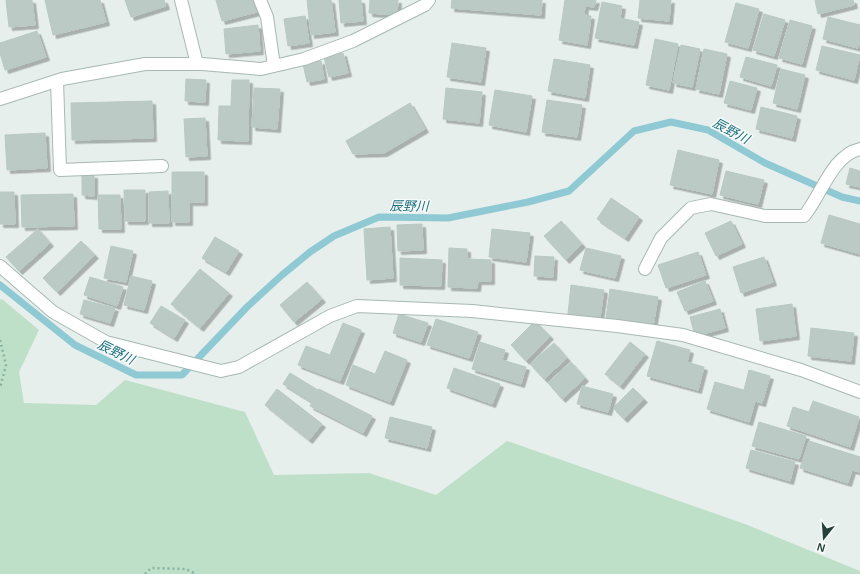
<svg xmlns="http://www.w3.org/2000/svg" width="860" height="574" viewBox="0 0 860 574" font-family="Helvetica,'Noto Sans JP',sans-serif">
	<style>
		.green { fill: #bfe0c8 }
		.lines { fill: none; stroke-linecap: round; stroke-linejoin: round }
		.stream { stroke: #8ec9d4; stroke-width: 7 }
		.building { fill: #bbcac4; stroke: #b8c9c2; filter: url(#shadow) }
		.minor-casing { stroke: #a8b8b2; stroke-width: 14 }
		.path { stroke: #86b3a5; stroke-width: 2.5; stroke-dasharray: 2 3; stroke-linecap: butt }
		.minor { stroke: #fff; stroke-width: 12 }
		.labels { text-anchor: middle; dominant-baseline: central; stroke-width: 3; stroke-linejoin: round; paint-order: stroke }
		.water-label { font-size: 13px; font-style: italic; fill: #1c6f80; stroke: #f7fbf9 }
	</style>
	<defs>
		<filter id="shadow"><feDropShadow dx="3.5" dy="3.5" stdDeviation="0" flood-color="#0004"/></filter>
	</defs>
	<rect width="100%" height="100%" fill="#e6efeb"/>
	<path class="green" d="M2,299L39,330L19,372L24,403L96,405L125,380L245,412L274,475L369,473L436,495L507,441L745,524L860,571V574H0V300Z"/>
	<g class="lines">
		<path class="stream" d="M0,285L75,345L136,375H182L247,307L282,275L310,252L334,236L379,217L448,218L528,202L569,191L634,131L671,122L708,130L765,163L842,197L860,201"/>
	</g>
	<path class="building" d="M6,0H32L35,25L9,27Z
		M45,0H100L106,22L53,35Z
		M125,0H164L166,6L131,17Z
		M216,0H254L257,12L222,21Z
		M307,0H331L335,32L311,35Z
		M339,0H361L363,21L341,23Z
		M370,0H398L397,15L369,13Z
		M452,0H542L541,15L451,8Z
		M565,0H596L594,7L585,6L584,15L591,16L587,45L559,40Z
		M640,0H671L669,21L638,18Z
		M815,0H853L854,5L818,14Z
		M602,2L622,6L620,18L639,22L634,45L595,38Z
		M736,3L759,9L748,48L725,42Z
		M764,14L785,20L774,56L753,50Z
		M305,16L309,43L288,46L284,19Z
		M828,17L860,25V41L858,48L823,39Z
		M790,20L812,26L802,64L779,58Z
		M258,25L260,51L226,54L224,29Z
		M37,31L46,57L5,70L0,53V43Z
		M655,39L678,44L669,90L646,85Z
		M452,43L486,48L481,82L447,77Z
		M681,45L700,49L692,87L673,83Z
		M822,46L860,55L854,80L816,70Z
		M704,49L727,54L719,94L696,89Z
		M343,53L348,73L329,77L324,57Z
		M746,57L777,65L771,86L740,77Z
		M554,59L590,65L585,98L548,91Z
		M321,61L324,79L307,82L303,64Z
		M781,69L805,75L797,109L773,103Z
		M186,79L206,80L205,102L185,101Z
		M232,80H249L248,141L218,140L219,106H231Z
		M730,81L757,88L751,110L724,103Z
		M254,88L280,89L277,129L252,127Z
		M446,88L482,92L479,123L443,119Z
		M495,90L532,96L526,132L489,125Z
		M547,100L582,105L577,137L542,132Z
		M152,101L153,138L72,140L71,103Z
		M410,103L425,129L384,153L353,154L346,141Z
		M761,107L797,116L792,138L756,129Z
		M205,118L207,156L186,157L184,119Z
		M45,133L47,168L7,170L5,135Z
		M678,150L719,160L712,194L670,185Z
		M850,168L860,171V187L846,184Z
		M726,171L764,180L758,204L720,195Z
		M172,172H204V202H189V222H172Z
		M82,175H94V196L82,195Z
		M124,190H145V221H125Z
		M168,191L169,223H149V192Z
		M0,192H14L15,224H0Z
		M73,194L74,226L22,227L21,195Z
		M98,195H120L121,229H99Z
		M611,198L639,217L625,238L597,219Z
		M829,215L860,224V254L821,243Z
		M561,221L582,244L566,260L544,236Z
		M731,221L742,244L716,256L705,233Z
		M422,224L423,250L398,251L397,225Z
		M390,227L393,278L367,280L364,229Z
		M38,229L50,243L19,271L6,257Z
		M492,229L530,233L526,262L489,257Z
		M215,237L239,251L226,272L202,258Z
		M81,241L95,255L57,292L43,278Z
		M111,246L133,251L126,282L104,278Z
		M449,248L467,249V259L491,260V281H478L477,288L448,287Z
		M586,248L621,256L615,278L580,270Z
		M698,252L706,275L666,288L658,265Z
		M535,256L554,257L553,277L534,276Z
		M764,257L773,282L741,293L733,267Z
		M400,258L442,260L441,286L400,285Z
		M200,269L229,293L200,328L171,304Z
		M131,276L152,281L144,310L124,305Z
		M90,277L123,287L117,306L84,295Z
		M705,281L713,301L685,311L677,292Z
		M307,282L322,299L294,322L280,305Z
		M571,285L604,290L600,318L568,314Z
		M610,289L658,297L653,326L606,319Z
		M84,300L115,308L110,323L80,314Z
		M792,304L796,336L760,341L756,309Z
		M161,306L185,320L174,338L150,323Z
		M720,309L725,328L695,336L690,317Z
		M399,314L428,323L421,342L393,333Z
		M436,319L478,332L469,358L427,345Z
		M535,321L550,336L526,361L511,345Z
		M343,323L361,330L340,381L298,365L306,346L330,355Z
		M811,328L854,333L851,361L808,356Z
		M657,341L690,350L687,362L704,367L698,390L647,376Z
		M480,342L505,350L502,360L526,367L521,384L472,369Z
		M630,342L645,354L620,386L605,374Z
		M554,343L567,358L544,379L530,364Z
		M385,351L407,360L390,402L346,385L353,365L375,374Z
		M571,362L585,378L562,399L548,383Z
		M454,368L500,384L492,404L447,388Z
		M749,370L770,376L762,403L755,401L749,422L707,409L715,382L744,390Z
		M290,373L318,390L319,389L372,416L363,433L310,406L312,402L283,384Z
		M582,386L613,394L608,412L577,404Z
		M633,388L644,399L624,419L613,408Z
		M277,389L322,424L309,440L265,405Z
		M813,401L859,417L850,447L787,426L793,407L809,412Z
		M390,417L432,427L427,448L385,438Z
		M759,422L806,436L799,459L752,446Z
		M809,441L860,457V472L852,470L848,483L800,468Z
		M751,450L795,462L790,481L746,468Z"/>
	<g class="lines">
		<g class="minor-casing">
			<path id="minor" d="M181,0L197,64
				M260,0L267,17L274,66
				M57,81L60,170L162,166
				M0,99L62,79L145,64H202L261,69L274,66L304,59L353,41L425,5L429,0
				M0,266L53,312L106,342L221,371L239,367L330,316L357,306L472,311L617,326L683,335L801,370L860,392
				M645,269L661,238L691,208L711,204L765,216H804C821,196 832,155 860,149"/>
		</g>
		<path class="path" d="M0,340L6,365L0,388
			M145,574L151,568L186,569L196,574"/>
		<use href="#minor" class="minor"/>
	</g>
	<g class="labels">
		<g class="water-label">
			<text transform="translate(731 131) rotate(28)">辰野川</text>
			<text transform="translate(409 206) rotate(1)">辰野川</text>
			<text transform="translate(116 352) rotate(26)">辰野川</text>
		</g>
	</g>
	<g transform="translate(824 538) rotate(197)" stroke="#f7fbf9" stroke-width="3" paint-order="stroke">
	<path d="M0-3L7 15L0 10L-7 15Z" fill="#24423a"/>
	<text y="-6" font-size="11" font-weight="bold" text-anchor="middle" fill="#24423a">N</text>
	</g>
</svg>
